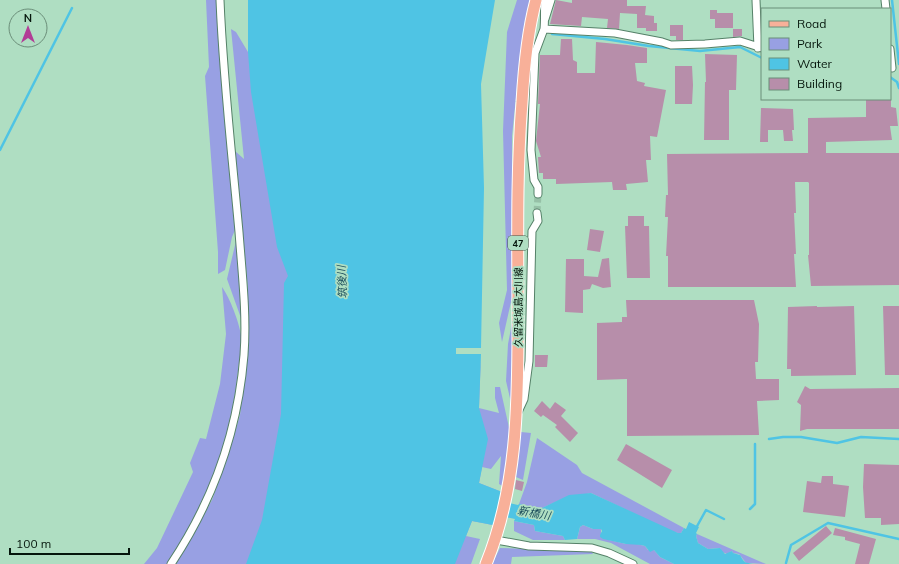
<svg xmlns="http://www.w3.org/2000/svg" width="899" height="564" viewBox="0 0 899 564" font-family="Mulish,'Noto Sans JP',sans-serif">
	<style>
		.green { fill: #98a0e3 }
		.water { fill: #4fc4e4 }
		.lines { fill: none; stroke-linecap: round; stroke-linejoin: round }
		.stream { stroke: #4fc4e4; stroke-width: 2.5 }
		.building { fill: #b78eaa }
		.minor-tunnel { stroke: #96c0a7; stroke-width: 7; stroke-dasharray: 7 3.5; stroke-linecap: butt }
		.minor-casing { stroke: #558168; stroke-width: 9 }
		.primary-casing { stroke: #fff; stroke-width: 13 }
		.minor { stroke: #fff; stroke-width: 7 }
		.primary { stroke: #f8b099; stroke-width: 11 }
		.labels { text-anchor: middle; dominant-baseline: central; stroke-width: 3.5; stroke-linejoin: round; paint-order: stroke }
		.shield { fill: #afdec2; stroke: #385243; stroke-width: 1 }
		.shield-label { font-size: 9px; font-weight: bold; fill: #05160c }
		.street-label { font-size: 10px; fill: #05160c; stroke: #afdec2 }
		.water-label { font-size: 11px; font-style: italic; fill: #1e4f5d; stroke: #afdec2 }
	</style>
	<rect width="100%" height="100%" fill="#afdec2"/>
	<path class="green" d="M206,0H216L219,44L235,230L232,237L225,270L218,274V252L205,76L209,67Z
		M248,0L289,269L286,416L256,564H175L183,551L212,500L227,459L240,415L247,357L248,289L235,151L244,159L231,29L236,32L248,52Z
		M517,0H532L520,59L512,136L513,293L502,342L499,323L507,290L503,131L507,32Z
		M236,241L241,290L242,321L227,279Z
		M222,287C230,298 239,322 241,335C243,346 239,360 238,371C231,439 206,508 167,564H144L157,548L193,472L190,463L200,438L206,439L220,384L226,334Z
		M513,318L512,407L506,381L508,344Z
		M481,354L479,408L499,413L495,398V387H500L510,432L504,487L499,484L501,456L491,469L482,467L479,483L502,492L471,486Z
		M521,432L531,433L523,480L516,477Z
		M537,438L577,465L582,473L684,528L681,533H678L673,532L591,493L560,500L540,509L519,504L527,482Z
		M475,511L493,525L472,521L466,536L480,539L471,564H428Z
		M514,521L534,525L535,531L563,536L565,540H533L514,531Z
		M583,525L593,529H601V533L609,540L626,544H637L645,546L648,550H654L660,557L674,564H650L611,543L595,539H577L580,527Z
		M697,534L766,564L746,563L739,554L733,553L732,551L727,554L722,552L720,548L708,549L698,543L696,536Z
		M500,548L591,551L593,554L512,557L511,564H492Z"/>
	<path class="water" d="M248,0H495L481,84L484,188L481,348H456V354H481L479,408L488,439L479,483L502,492L500,501L518,505L519,504L540,509L569,495L591,493L678,533H681L684,528L686,529L689,522L699,527L696,533L697,534L696,536L698,543L708,549L720,548L725,554L732,551L733,553L740,555C745,564 745,562 753,564H674L660,557L654,550L650,552L645,546L641,545L626,544L603,539L600,537V535L602,531L601,529H593L583,525L580,527L577,539L565,540L563,536L535,531L534,525L514,521L515,519L496,515L493,525L472,521L455,564H246L262,520L281,414L284,283L288,276L277,247L251,92L248,52Z"/>
	<g class="lines">
		<path class="stream" d="M892,0L899,64
			M552,34L605,39L649,46L700,51L740,47L762,58
			M890,77L897,82L899,88
			M0,150L72,8
			M769,439L783,437H801L837,443L861,437L899,439
			M750,509L755,504V444
			M696,528L706,510L724,519
			M786,563L791,545L828,523L899,539"/>
	</g>
	<path class="building" d="M556,0L572,3V0H627V6H646L645,15L654,16V23H657V31H646V28H637V14L620,13L619,29L607,28L608,19L582,17L581,26L550,24Z
		M710,10H717V13H733V28H715V19H710Z
		M670,25H683V40H676V36H670Z
		M733,29H742V36L733,37Z
		M561,39H572L573,60L577,62V73H595L596,42L627,45L647,48V63H635L637,81L645,83L644,86L666,90L657,137L650,136L651,160H646L648,182L626,184L627,190H613L612,182L556,184V179H543V173H539L538,157H541L536,141L540,104H538L540,55H560Z
		M705,54L737,55L736,90H729V140H704L705,82H706Z
		M675,66H692L693,85L692,104H675Z
		M866,99H891V107L896,108L898,126H890L892,140L826,142V153H899V285L811,286L808,255H809V183L808,182H795L796,213H794L796,254H794L796,287H668V256H666L668,217H665L666,195H668L667,154L808,153V118L866,117Z
		M761,108L793,109L794,130H792L793,141H784L783,130H768V142H760Z
		M628,216H644V226H649L650,278H627L625,226H628Z
		M590,229L604,231L600,252L587,250Z
		M609,258L611,287L603,288L592,284L590,289L583,290V313L565,312L566,259H584V276L598,277L602,259Z
		M626,300H754L759,324L758,362H755L756,379H779V400L757,401L759,435L627,436V379L597,380V323L622,322V317H627Z
		M817,306V307L854,306L856,375L791,376V369H787L788,307Z
		M883,306H899V375H885Z
		M535,355H548L547,367H535Z
		M805,386L810,389L899,388V429H807L800,431L801,405L797,402Z
		M542,401L550,409L555,402L566,410L561,416L578,433L570,442L555,427L557,425L543,415L541,417L534,411Z
		M626,444L672,470L662,488L617,460Z
		M864,464L899,465V524L881,525V518H865L863,487Z
		M822,476H833V484L849,486L845,517L803,512L807,481L821,483Z
		M516,480L524,482L522,491L515,489Z
		M826,526L832,533L799,561L793,553Z
		M835,528L876,539L869,564H855L860,544L845,540V537L833,535Z"/>
	<g class="lines">
		<path class="minor-tunnel" d="M537,213L538,194"/>
		<g class="minor-casing">
			<path id="minor" d="M545,0C544,10 545,19 544,29L615,33L662,42L671,45L705,44L740,41L762,48
				M756,0L758,48
				M885,0L886,9
				M545,19L551,0
				M890,49L892,68
				M538,194V187L534,180L531,150L535,53L544,29
				M518,412L524,399L529,361L532,231L538,221L537,213
				M496,540L529,546L592,548L609,553L633,564
				M171,564C213,501 238,430 244,355C247,314 242,273 239,232C232,155 223,77 220,0"/>
		</g>
		<g class="primary-casing">
			<path id="primary" d="M486,564C517,488 518,406 518,326C518,251 516,176 522,102C524,68 527,33 536,0"/>
		</g>
		<use href="#minor" class="minor"/>
		<use href="#primary" class="primary"/>
	</g>
	<g class="labels">
		<rect class="shield" x="508" y="236" width="20" height="14" rx="3"/>
		<g class="shield-label">
			<text x="518" y="243">47</text>
		</g>
		<g class="street-label">
			<text transform="translate(518 307) rotate(-90)">久留米城島大川線</text>
		</g>
		<g class="water-label">
			<text transform="translate(342 282) rotate(-93)">筑後川</text>
			<text transform="translate(534 513) rotate(10)">新橋川</text>
		</g>
	</g>
	<rect x="761" y="8" width="130" height="92" fill="#afdec2" stroke="#6b8e79"/>
	<rect x="769" y="21" width="20" height="6" fill="#f8b099" stroke="#6b8e79"/>
	<text x="797" y="28" font-size="12" fill="#05160c">Road</text>
	<rect x="769" y="38" width="20" height="12" fill="#98a0e3" stroke="#6b8e79"/>
	<text x="797" y="48" font-size="12" fill="#05160c">Park</text>
	<rect x="769" y="58" width="20" height="12" fill="#4fc4e4" stroke="#6b8e79"/>
	<text x="797" y="68" font-size="12" fill="#05160c">Water</text>
	<rect x="769" y="78" width="20" height="12" fill="#b78eaa" stroke="#6b8e79"/>
	<text x="797" y="88" font-size="12" fill="#05160c">Building</text>
	<g transform="translate(28 28)"><circle r="19" fill="#afdec2" stroke="#6b8e79"/>
	<path d="M0-3L7 15L0 10L-7 15Z" fill="#b23d96"/>
	<text y="-6" font-size="11" font-weight="bold" text-anchor="middle" fill="#05160c">N</text>
	</g>
	<path d="M10 548v6h119v-6" fill="none" stroke="#05160c" stroke-width="2"/>
	<text x="16" y="548" font-size="12" fill="#05160c" stroke="#afdec2" stroke-width="3" paint-order="stroke">100 m</text>
</svg>
